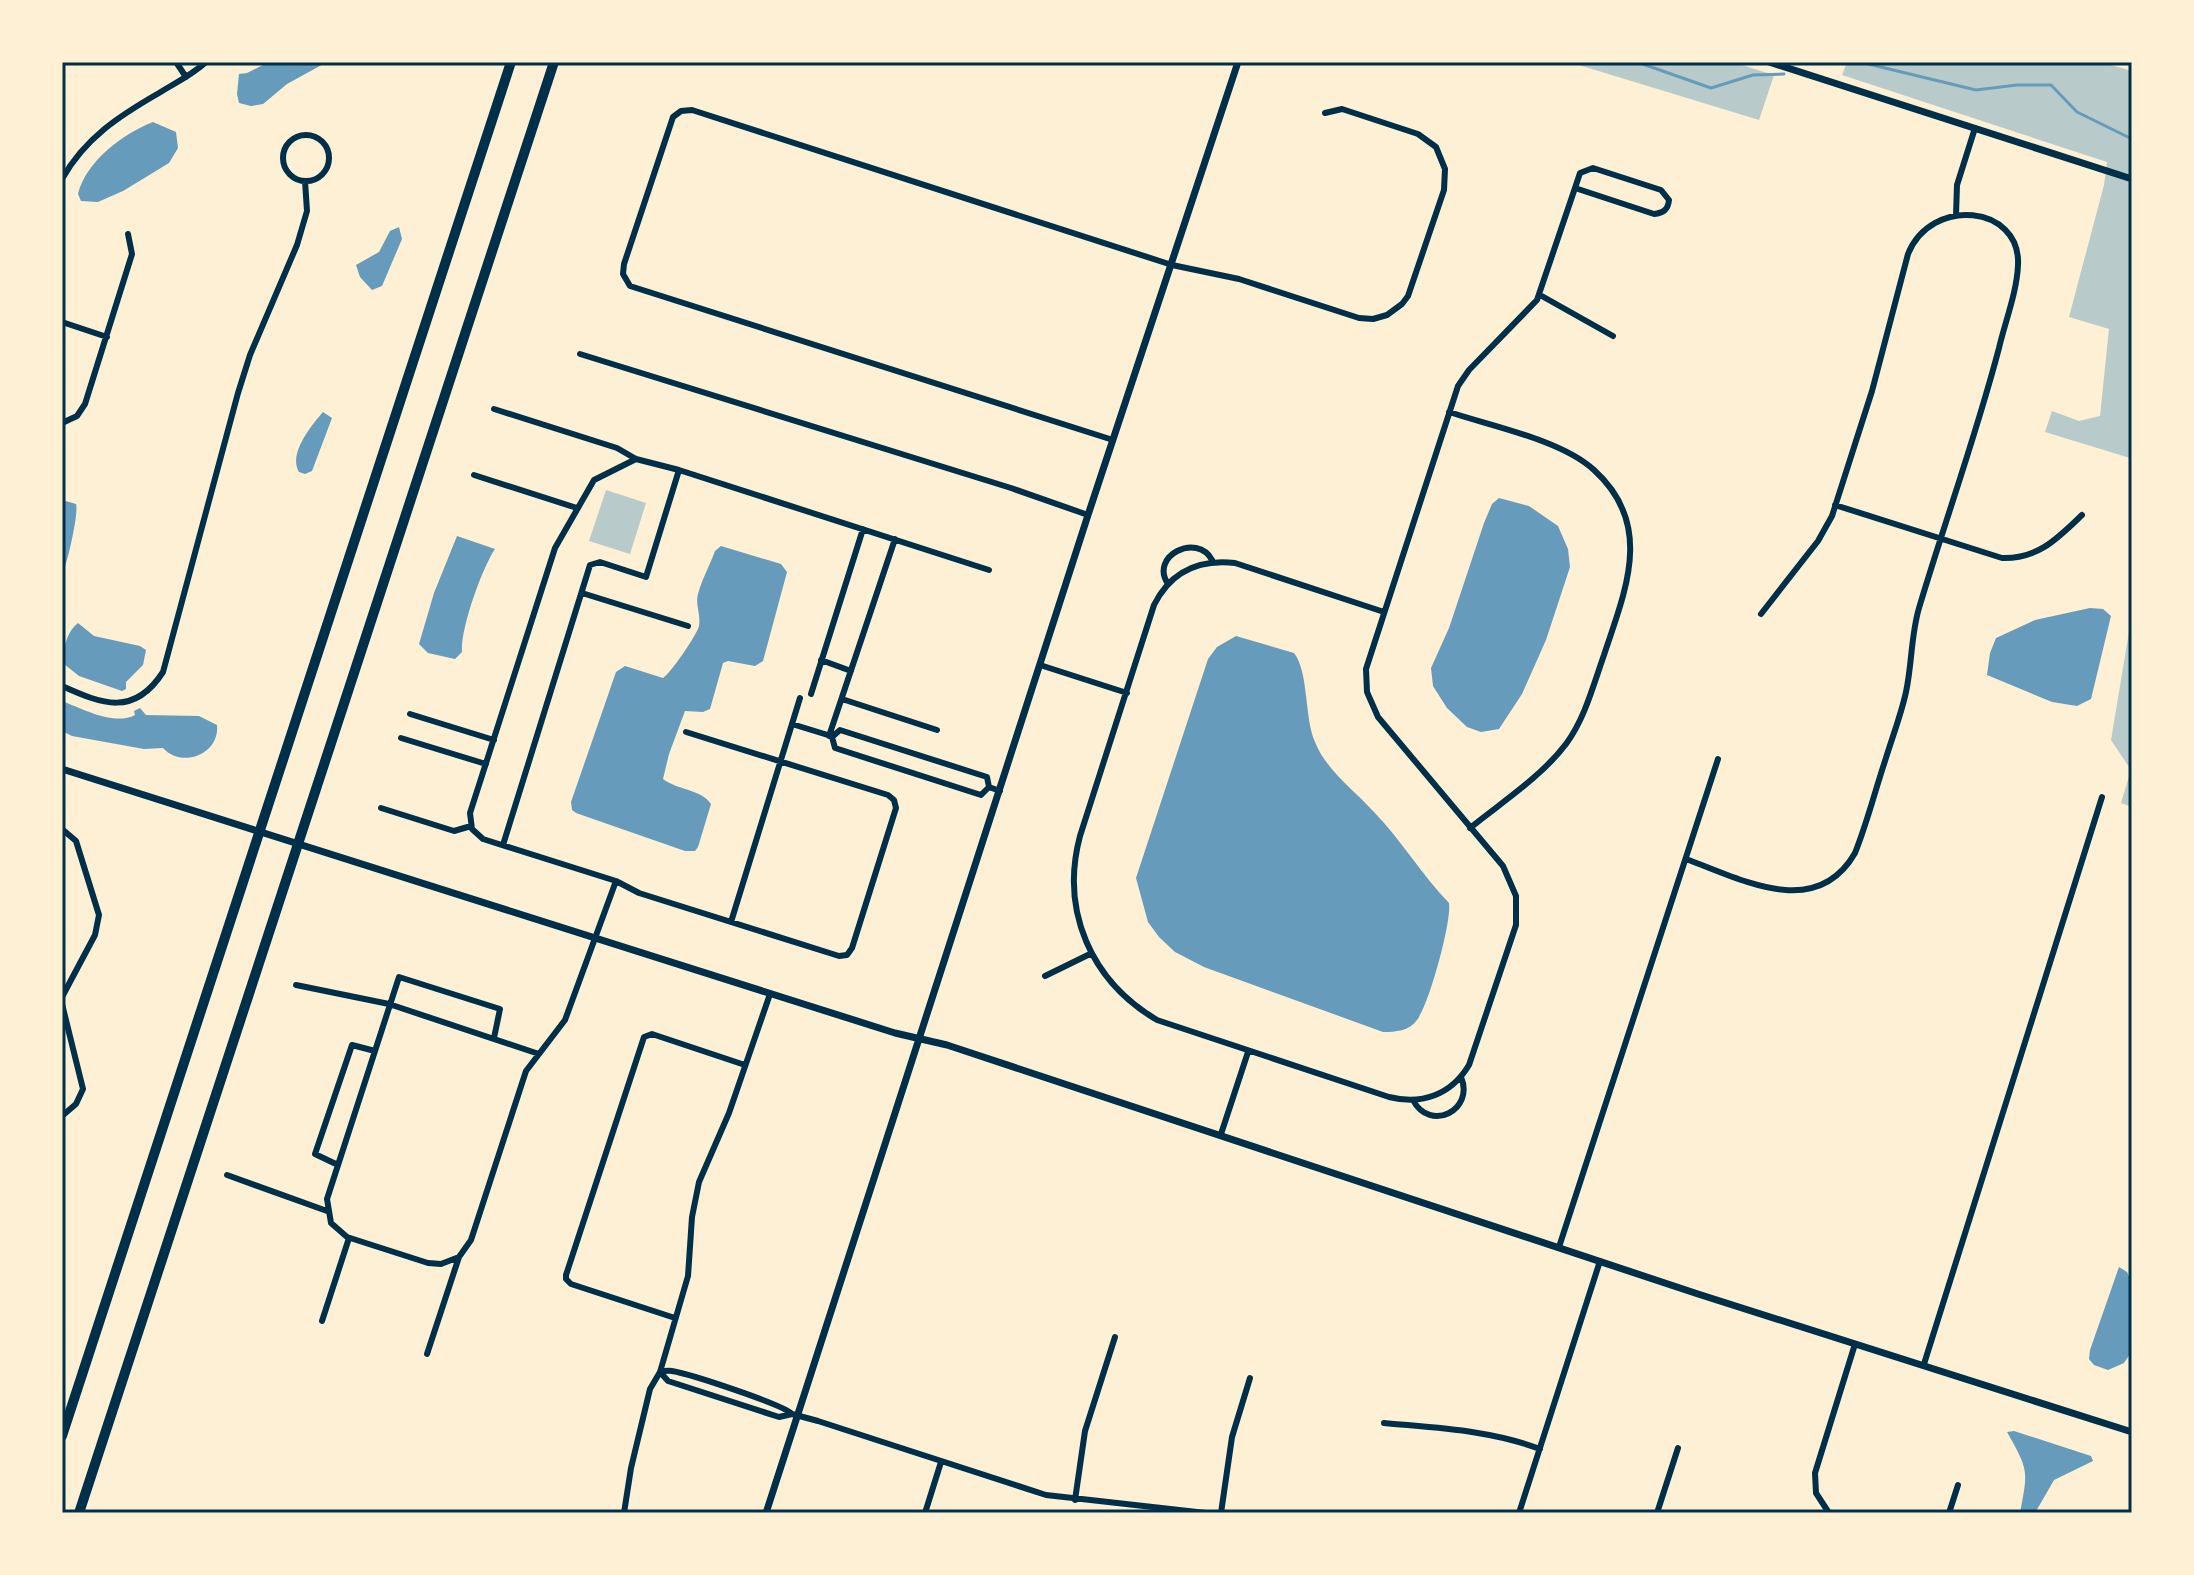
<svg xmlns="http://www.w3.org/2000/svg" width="2194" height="1575" viewBox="0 0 2194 1575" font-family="Ubuntu,sans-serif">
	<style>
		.green { fill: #b9caca }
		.water { fill: #669bbc }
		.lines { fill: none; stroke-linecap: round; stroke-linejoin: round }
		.stream { stroke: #669bbc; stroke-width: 3 }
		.minor { stroke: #003049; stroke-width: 6 }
		.tertiary { stroke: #003049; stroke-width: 7 }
		.motorway { stroke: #003049; stroke-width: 10 }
		.neatline { fill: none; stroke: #003049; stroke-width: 3 }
	</style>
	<rect width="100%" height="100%" fill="#fdf0d5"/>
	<path class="green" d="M1569,62H1732L1774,75L1759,120Z
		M1847,62H2100L2132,71V464L2130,458L2045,432L2052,411L2079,421L2100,416L2109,329L2069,317L2104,185L2107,162L1842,75Z
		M606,490L646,503L630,554L589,541Z
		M2132,614V807L2121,803L2131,770L2111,740Z"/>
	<path class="water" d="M269,62H327L287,84L263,104L251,106L239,103L237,94L239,74L247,73Z
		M153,122L176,132L178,148L169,163L123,191L98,202L81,201L78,194C86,161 124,133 153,122Z
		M399,227L402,239L382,286L372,290L360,277L356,265L379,252L390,231Z
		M323,412L332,418L312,471L305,474L299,472C288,454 311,426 323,412Z
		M1499,498L1529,506L1558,526L1568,549L1570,567L1546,640L1522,694L1499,729L1481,732L1467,727L1447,708L1433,686L1431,668L1449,628L1484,523L1492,504Z
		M62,500L76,504C79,513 67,565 62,575Z
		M457,536L495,549C482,568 460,630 462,652L455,659L428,653L419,644L434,593Z
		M721,546L781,564L787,572L763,661L755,666L728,661L723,663L710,709L703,712L685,711L669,754L663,779C677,790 701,789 711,804L698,847L695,851H685L576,813L572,810L571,802L616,672L625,666L663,678C670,674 697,635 699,626C701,615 695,604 698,594C702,579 710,565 715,551Z
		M2090,608L2103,609L2111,616L2091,699L2077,706L2052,702L1987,675L1990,653L1996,638L2035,620Z
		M78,623L94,636L140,646L146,650L143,665L126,682V689L122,691L79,676L64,664C62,650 67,631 78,623Z
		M1236,636L1294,653C1309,672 1304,717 1315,742C1326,770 1354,790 1374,812C1401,840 1422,875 1449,903C1452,921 1429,1005 1417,1020C1409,1031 1396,1032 1383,1032L1204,967L1175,952L1159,937L1148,922L1136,878L1208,659L1217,647Z
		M62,701C83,709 114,726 135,715L134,711L140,708L146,715L199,716L217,725C220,754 182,769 163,748L144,749L72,736L62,731Z
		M2119,1267L2127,1272L2132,1283V1351L2124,1363L2108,1370L2094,1365L2089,1359L2090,1350Z
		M2014,1431L2091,1456L2093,1461L2054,1480L2035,1513H2020C2028,1470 2029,1471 2007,1432Z"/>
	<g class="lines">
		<path class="stream" d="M1637,62L1711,88L1753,75L1784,74
			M1860,62L1976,90L2017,85H2051L2077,112L2132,139"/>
		<path class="minor" d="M176,62L186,77
			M283 158a23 23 0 1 1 46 0a23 23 0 1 1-46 0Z
			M1593,168L1661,190L1669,200C1668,210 1663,213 1654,214L1575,188L1580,173Z
			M62,179C85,138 119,116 159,93C175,83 192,75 206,62
			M1956,215L1957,185L1975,128
			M1540,295L1613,336
			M62,322L107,337
			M580,354L1011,488L1088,515
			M494,409L617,448L636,459L679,470L989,570
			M1449,412C1491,426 1562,440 1594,470C1655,525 1625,591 1604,655C1593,686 1585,718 1566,744C1541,777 1502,802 1470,828
			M62,423L77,416L85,404L132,254L128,234
			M1113,440L630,286L623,274L624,264L673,117L681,111L692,110L1172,265L1239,279L1359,318L1373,319L1387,315L1402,304L1408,296L1444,190L1445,169L1436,147L1418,134L1342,109L1325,113
			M636,459L594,480L555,548L470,813L472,829L483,839L616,881L639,893L839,956L847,955L852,948L896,808L894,800L888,795L686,732
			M474,475L577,508
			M1835,505L2002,558C2038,559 2057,539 2082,515
			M1168,584C1149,556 1197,532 1212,560
			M582,593L688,626
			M1384,612L1235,563C1199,559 1171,571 1154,605L1080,836C1060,911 1091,981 1157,1020L1389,1097C1422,1105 1451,1095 1469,1065L1516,925V896L1503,866L1378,717L1367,692L1366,669L1458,386L1469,370L1537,300L1575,188
			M821,660L851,671
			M1040,665L1127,693
			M62,686C102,704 134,717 163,672L238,393L250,355L297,245L307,211L305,181
			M811,694L863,529
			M842,699L937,730
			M410,714L494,740
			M792,724L831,736
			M829,736L895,539
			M832,737L840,730L987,777L989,787L1000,791
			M832,737L835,748L981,795L989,787
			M401,738L486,764
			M381,808L454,831L471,826
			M62,829L76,841L99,915L95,935L62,997
			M503,845L590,565L600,562L646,577L679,470
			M1686,859C1741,879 1816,921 1855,853C1867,823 1875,791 1885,761C1892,738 1901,715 1906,692C1912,664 1911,635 1919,608C1945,521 1976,436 1999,348C2005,322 2017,292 2018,265C2021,205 1931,196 1908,254L1872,391L1832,516L1818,541L1761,614
			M731,922L800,698
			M1045,976L1090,954
			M296,985L389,1004L539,1054
			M62,1004L83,1089L76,1104L62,1116
			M1413,1100C1430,1133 1475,1110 1461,1077
			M1221,1134L1248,1052
			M338,1165L315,1154L352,1045L375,1051
			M227,1175L327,1211
			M1559,1247L1718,759
			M459,1257L441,1264L428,1263L347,1237L331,1223L327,1199L399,977L500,1009L494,1038
			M675,1318L571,1284L566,1279V1275L644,1037L652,1034L745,1065
			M322,1321L349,1238
			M427,1354L459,1257L471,1240L526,1071L565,1020L616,881
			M1924,1364L2102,797
			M660,1372L668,1381L779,1417L792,1414L818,1421L1046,1495L1206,1513
			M660,1372C664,1371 668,1370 672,1371C690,1374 782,1404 792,1414
			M1384,1423C1437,1428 1490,1430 1540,1449
			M1075,1500L1085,1431L1115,1337
			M624,1513L631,1468L650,1389L660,1372L688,1276L692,1217L699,1182L729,1113L770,994
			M925,1513L941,1462
			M1221,1513L1232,1437L1250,1378
			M1519,1513L1600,1261
			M1657,1513L1678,1448
			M1829,1513L1816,1493L1815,1473L1855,1344
			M1949,1513L1958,1485"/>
		<path class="tertiary" d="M1769,62L2132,179
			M62,769L895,1033L947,1045L1698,1294L2132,1432
			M766,1513L1088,515L1238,62"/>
		<path class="motorway" d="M62,1436L511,62
			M79,1513L554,62"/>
	</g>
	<rect width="2194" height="1575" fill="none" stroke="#fdf0d5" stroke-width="128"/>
	<rect x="64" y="64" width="2066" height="1447" class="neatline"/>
</svg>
